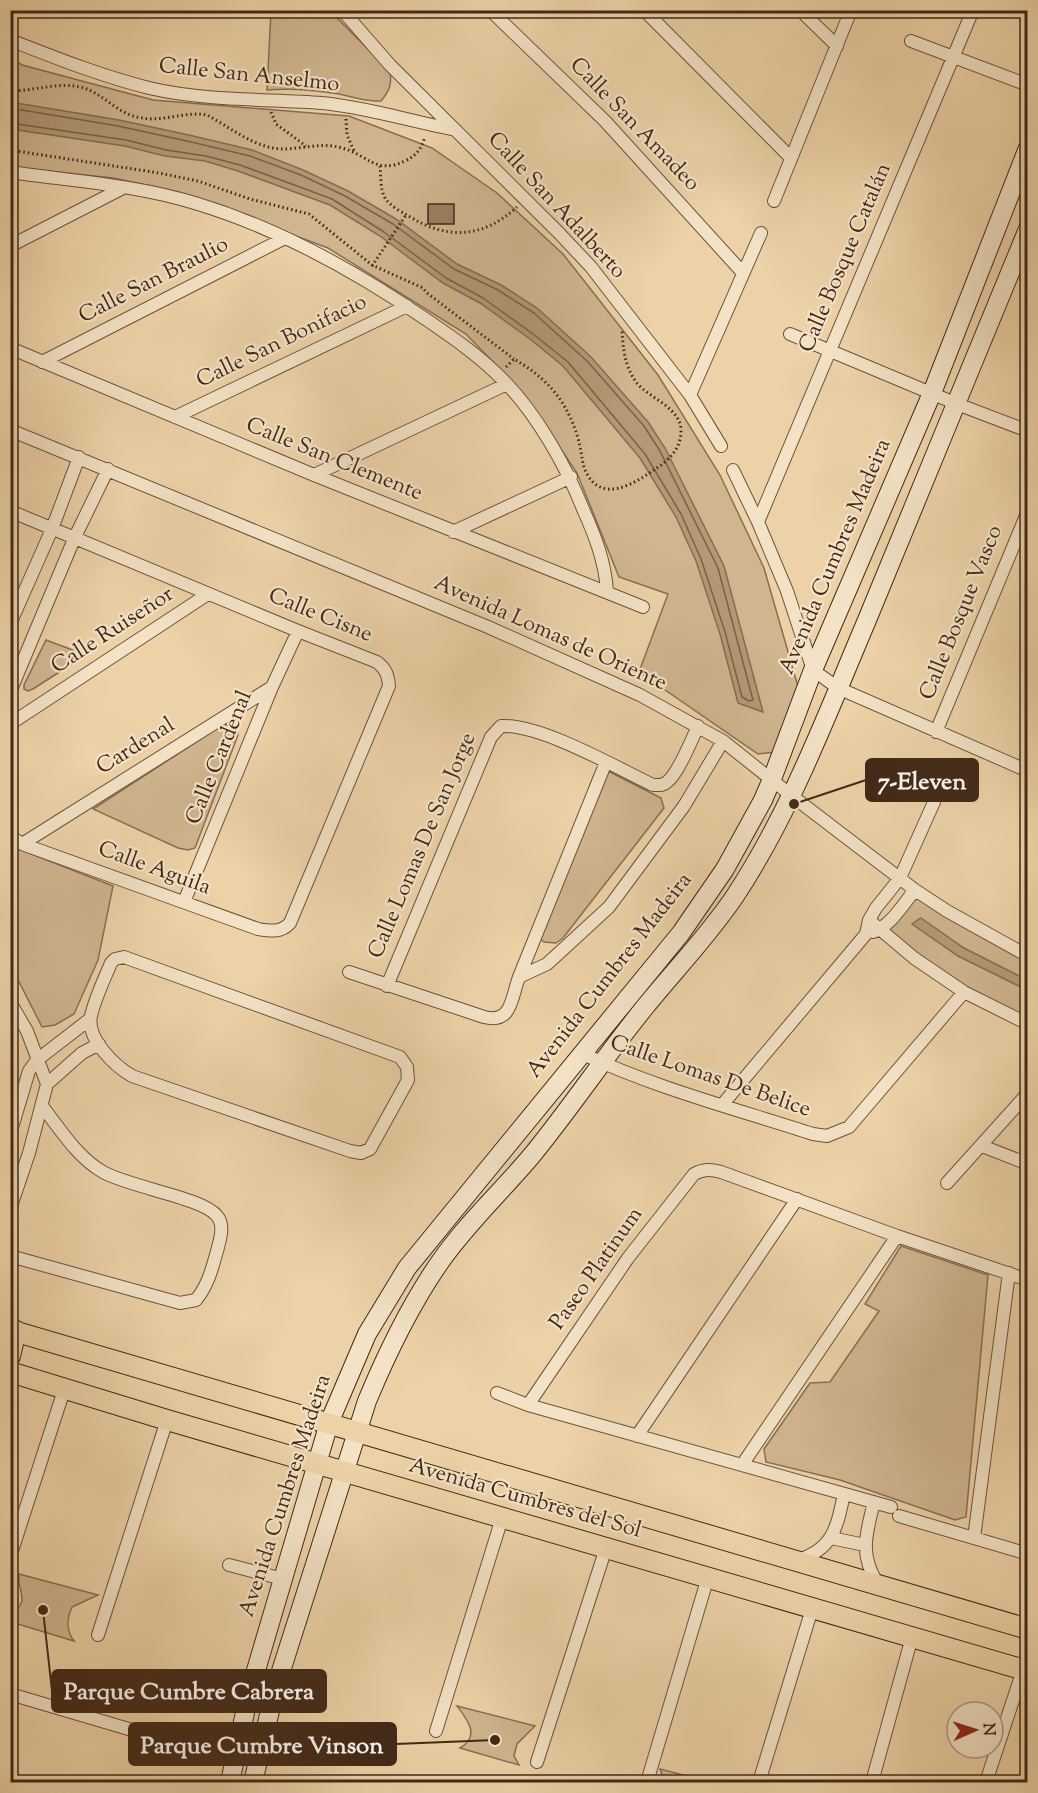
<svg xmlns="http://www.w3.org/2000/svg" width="1038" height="1793" viewBox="0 0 1038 1793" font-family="'Sorts Mill Goudy',serif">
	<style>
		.green { fill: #d0b58f; stroke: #886f54; stroke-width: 1.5 }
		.water { fill: #b39976; stroke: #856c50; stroke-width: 1.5 }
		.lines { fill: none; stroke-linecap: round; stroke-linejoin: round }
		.shore { stroke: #7a6147; stroke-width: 1.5 }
		.building { fill: #9a8162; stroke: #412918; stroke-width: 1.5 }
		.street-casing { stroke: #6c533c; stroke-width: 14 }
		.secondary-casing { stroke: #412918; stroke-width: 20 }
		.primary-casing { stroke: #412918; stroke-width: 22 }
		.path { stroke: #412918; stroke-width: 3; stroke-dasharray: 1.5 3; stroke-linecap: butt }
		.street { stroke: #f3e2c6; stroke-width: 12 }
		.secondary { stroke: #f3e2c6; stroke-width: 18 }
		.primary { stroke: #edd2a7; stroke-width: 20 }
		.labels { text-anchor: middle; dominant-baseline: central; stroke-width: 4.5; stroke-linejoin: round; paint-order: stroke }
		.street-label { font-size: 22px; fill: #412918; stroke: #f3e2c6 }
		.leader { fill: none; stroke: #412918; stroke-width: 2 }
		.callout-dot { fill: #412918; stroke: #f3e2c6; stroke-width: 2 }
		.callout { fill: #412918; stroke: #412918; stroke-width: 2 }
		.callout-label { font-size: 24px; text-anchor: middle; font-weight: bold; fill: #fff }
	</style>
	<rect width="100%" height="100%" fill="#edd2a7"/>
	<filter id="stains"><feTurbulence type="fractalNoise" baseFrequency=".00333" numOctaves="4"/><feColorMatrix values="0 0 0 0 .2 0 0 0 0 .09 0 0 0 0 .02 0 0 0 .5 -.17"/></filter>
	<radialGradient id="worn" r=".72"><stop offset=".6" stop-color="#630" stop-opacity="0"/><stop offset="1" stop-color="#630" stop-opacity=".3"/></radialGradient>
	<path class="green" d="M271,11H330L390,71C392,84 390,90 381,101C367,102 353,97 339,94C315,90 292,88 267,90Z
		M11,58L22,65L153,100L349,116L432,148L497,193L563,254L658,375L720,475L764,568L799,690L776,752L758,754L639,672L668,594L619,577L577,473L524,394L466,334L328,248L179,192L113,178L11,167Z
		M46,640L86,655L33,689L28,691L24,689V685Z
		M224,724L236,728L238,735L195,848L188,850L178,848L93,809Z
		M608,771L661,798L664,808L563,938L556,943L544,942L536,935V926L594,775Z
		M11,846L113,886L98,960L74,1014L55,1025L42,1027L11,966Z
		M915,890L1027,956V1024L964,992L880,930Z
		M901,1246L988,1275L966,1517L955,1520L840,1480L766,1462L764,1449L810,1383L830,1382L879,1311L865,1304Z
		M19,1574L98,1595L72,1607C67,1618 66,1631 74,1641L11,1622V1614C32,1600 16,1591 19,1574Z
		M457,1706L535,1726L517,1744L514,1756L519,1765L460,1748C481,1736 467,1719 457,1706Z
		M660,1769L710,1782H665Z"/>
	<path class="water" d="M10,102L119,120L189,135L252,150L303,170L348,191L396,219L457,264L501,285L537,308L591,357L648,422L665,448L724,566L763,712L738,703L720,634L696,561L676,517L640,458L563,366L530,339L480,303L443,283L380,236L330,205L238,171L205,161L165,156L125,146L11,129Z
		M921,918L964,948L1027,980V990L958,956L912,924Z"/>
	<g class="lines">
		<path class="shore" d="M10,108L118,126L187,141L250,156L301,175L345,196L393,224L454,269L498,290L534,313L587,361L644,426L660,451L718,568L753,700L749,701L742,697L725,632L701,559L681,514L645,454L568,362L533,334L483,298L446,278L384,232L332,199L240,165L206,156L166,150L126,140L10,123"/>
	</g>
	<path class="building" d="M428,204H454V224H428Z"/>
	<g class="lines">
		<g class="street-casing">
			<path id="street" d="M342,10L390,65L559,233L591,267L690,395L721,446
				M490,10L605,121L743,273
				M644,10L791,158
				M800,10L837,46
				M10,40C56,58 101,76 149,88C205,101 265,99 322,103C366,107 409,121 452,129
				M911,41L1028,85
				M10,172C73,181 137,185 198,204C280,229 357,272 427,320C455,339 482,358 505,382C537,415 566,466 583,509C595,536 605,561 607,591
				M774,201L851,10
				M10,246L123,188
				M790,334L957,404L1028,431
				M10,348L314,475L643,607
				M42,362L285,238
				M690,395L761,233
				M175,417L407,306
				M10,430L488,627L640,695L723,741L792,796L915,890L947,911L1028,956
				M733,470L758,522L787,591L813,670L838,688L1028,771
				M314,475L507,384
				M10,511L298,631L377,662C386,669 388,675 389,686L290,923C281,933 270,931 258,929L22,844L10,836
				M758,522L973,10
				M453,532L571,477
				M10,624L52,529L79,457
				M10,692L74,539L108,469
				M10,724L208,594
				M936,732L1028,511
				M22,844L272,687
				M184,902L272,687L298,631
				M869,920L914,958L964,992L1028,1024
				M873,932C891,926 903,904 915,890
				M124,957L400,1057L407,1067L408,1080L370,1149L361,1153L350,1151L132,1076C115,1066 86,1039 91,1016C95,998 104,980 111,963L115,959Z
				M349,972L484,1017C512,1024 511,999 519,977L606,762
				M519,977L547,964L609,907L684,806L723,741
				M387,986L491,737L501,726C541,724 615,767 653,785C658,785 663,786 667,782C678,774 692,739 698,726
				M10,1002L27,1031L47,1084
				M581,1053C655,1088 736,1109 813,1134L827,1136L849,1127L964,992
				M722,1105L866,934L869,920L876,908L900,878L934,802
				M10,1134L29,1071L37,1060L90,1019
				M982,1146L1028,1164
				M947,1183L1028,1093
				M10,1209L29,1153L47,1084L82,1053L99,1044
				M10,1256L180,1303L196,1300C208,1285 212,1269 217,1251C220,1240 225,1225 217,1216C204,1198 129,1187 103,1172C77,1157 60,1129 42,1106
				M497,1393L528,1405L891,1507
				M528,1405L628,1258L694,1174C704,1169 710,1169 721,1172L897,1236L1028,1280
				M637,1436L797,1199
				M742,1465L897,1236
				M874,1502C866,1534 859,1555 878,1584
				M899,1516L1028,1554
				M831,1538L865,1545
				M974,1538L1009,1273
				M10,1557L64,1390
				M798,1560C834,1549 837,1526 844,1494
				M229,1565L283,1579
				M98,1635L167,1420
				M10,1694L132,1730
				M436,1731L502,1518
				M537,1762L606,1548
				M647,1782L708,1577
				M759,1782L812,1609
				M872,1782L912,1637
				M986,1782L1023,1670"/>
		</g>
		<g class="secondary-casing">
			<path id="secondary" d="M230,1782L249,1694L329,1423L367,1334L407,1268L681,933L725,869L763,800L772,779L813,670L932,393L1028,148
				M253,1782L275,1690L367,1401C387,1353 410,1305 440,1262C467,1223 503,1190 533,1154C572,1106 606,1055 645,1007C675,970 708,936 735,896C791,811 827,714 867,620C921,490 974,359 1028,229"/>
		</g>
		<g class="primary-casing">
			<path id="primary" d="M10,1330L1028,1629
				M10,1356L16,1331
				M10,1372L167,1420L1028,1671"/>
		</g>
		<path class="path" d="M10,91C34,91 57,82 80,87C103,92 117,115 142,118C164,122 185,111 207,115C230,127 254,148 282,149C302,149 322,142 342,148C368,155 376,175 405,161C417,155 421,149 425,137
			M271,112L276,124L306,146
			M346,119L347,135L355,153
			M10,150L159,173L198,181L250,199L309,214L372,265L423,288L427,293L514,359
			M380,166C381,176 380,189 385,198C390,206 400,211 407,215C446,240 482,239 517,207
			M372,266L406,215
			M506,367L514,359C535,371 554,387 566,409C572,420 578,435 580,447C582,455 582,462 585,470C601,506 635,483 657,468C670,459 681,448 681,431C681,407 648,398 636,382C625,366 623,350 622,330"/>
		<use href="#street" class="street"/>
		<use href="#secondary" class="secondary"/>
		<use href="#primary" class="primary"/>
	</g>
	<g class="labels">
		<g class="street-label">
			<text transform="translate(249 76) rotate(6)">Calle San Anselmo</text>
			<text transform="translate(634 125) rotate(46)">Calle San Amadeo</text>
			<text transform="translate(556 206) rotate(47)">Calle San Adalberto</text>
			<text transform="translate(846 258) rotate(-67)">Calle Bosque Catalán</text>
			<text transform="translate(154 281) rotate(-27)">Calle San Braulio</text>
			<text transform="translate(282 342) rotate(-26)">Calle San Bonifacio</text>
			<text transform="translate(334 460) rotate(22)">Calle San Clemente</text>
			<text transform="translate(836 557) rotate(-67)">Avenida Cumbres Madeira</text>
			<text transform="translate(962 613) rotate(-68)">Calle Bosque Vasco</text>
			<text transform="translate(320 616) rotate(22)">Calle Cisne</text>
			<text transform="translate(113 631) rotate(-33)">Calle Ruiseñor</text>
			<text transform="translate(550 634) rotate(24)">Avenida Lomas de Oriente</text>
			<text transform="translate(136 747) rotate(-32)">Cardenal</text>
			<text transform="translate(220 758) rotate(-68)">Calle Cardenal</text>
			<text transform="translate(423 846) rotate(-67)">Calle Lomas De San Jorge</text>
			<text transform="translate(154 869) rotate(20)">Calle Aguila</text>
			<text transform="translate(610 976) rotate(-52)">Avenida Cumbres Madeira</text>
			<text transform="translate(710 1077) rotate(19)">Calle Lomas De Belice</text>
			<text transform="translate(597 1269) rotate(-55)">Paseo Platinum</text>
			<text transform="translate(286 1496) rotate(-72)">Avenida Cumbres Madeira</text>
			<text transform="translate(525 1499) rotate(16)">Avenida Cumbres del Sol</text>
		</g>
	</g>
	<path class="leader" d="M794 804L866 780M43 1610L52 1691M495 1740L396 1744"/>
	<g class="callout-dot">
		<circle cx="794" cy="804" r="6"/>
		<circle cx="43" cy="1610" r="6"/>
		<circle cx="495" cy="1740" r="6"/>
	</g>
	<g class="callout">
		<rect x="866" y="759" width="112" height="42" rx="6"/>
		<rect x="52" y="1670" width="274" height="42" rx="6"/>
		<rect x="129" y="1723" width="267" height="42" rx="6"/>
	</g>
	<g class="callout-label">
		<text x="922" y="789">7-Eleven</text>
		<text x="189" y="1699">Parque Cumbre Cabrera</text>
		<text x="262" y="1753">Parque Cumbre Vinson</text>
	</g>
	<rect width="1038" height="1793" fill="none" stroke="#edd2a7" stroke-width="36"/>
	<rect x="12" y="12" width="1014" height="1769" fill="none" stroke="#412918" stroke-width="3"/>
	<rect x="18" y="18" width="1002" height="1757" fill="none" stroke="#412918" stroke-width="1.5"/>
	<g transform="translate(975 1730) rotate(87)"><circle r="28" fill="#f3e2c6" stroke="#ac9880" stroke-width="1.5"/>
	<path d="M0-4.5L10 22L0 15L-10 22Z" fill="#8f2418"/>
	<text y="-9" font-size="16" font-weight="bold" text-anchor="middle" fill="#412918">N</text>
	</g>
	<rect width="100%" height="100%" filter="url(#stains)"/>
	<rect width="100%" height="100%" fill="url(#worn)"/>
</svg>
